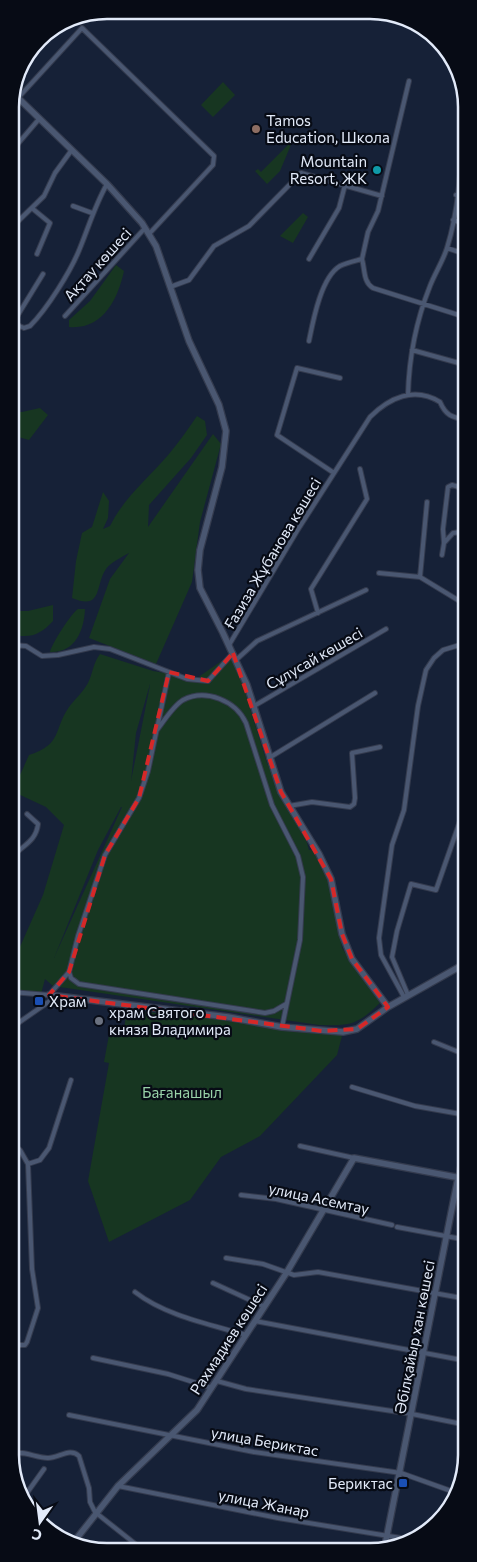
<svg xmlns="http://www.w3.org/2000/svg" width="477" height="1562" viewBox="0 0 477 1562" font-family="Commissioner,sans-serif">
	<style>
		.green { fill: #173621; fill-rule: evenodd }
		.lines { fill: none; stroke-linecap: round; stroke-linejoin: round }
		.street-casing { stroke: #343b4e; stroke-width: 6 }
		.secondary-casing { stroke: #343b4e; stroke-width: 8 }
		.street { stroke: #4a5771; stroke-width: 4 }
		.secondary { stroke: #4a5771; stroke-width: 5.5 }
		.marked { fill: none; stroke: #d62828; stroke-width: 4; stroke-dasharray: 10 6; stroke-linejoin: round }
		.education-dot { fill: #8d6e63; stroke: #070b15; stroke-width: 2 }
		.culture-dot { fill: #0f9aa8; stroke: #070b15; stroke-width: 2 }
		.transit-dot { fill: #1a4fb4; stroke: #070b15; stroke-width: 2 }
		.worship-dot { fill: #6b7280; stroke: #070b15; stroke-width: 2 }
		.labels { text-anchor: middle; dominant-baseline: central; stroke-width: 4.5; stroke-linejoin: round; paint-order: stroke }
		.poi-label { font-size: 15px; fill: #e2eaf9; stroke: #070b15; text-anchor: start }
		.street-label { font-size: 15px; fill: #e2eaf9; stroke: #070b15 }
		.park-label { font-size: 15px; fill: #98d2a8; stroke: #070b15 }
		.rim { fill: none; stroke: #e2eaf9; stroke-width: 2.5 }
	</style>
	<rect width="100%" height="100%" fill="#162137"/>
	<path class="green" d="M223,82L235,95L213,117L201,105Z
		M293,140L280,171L267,184L255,171L258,169L261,172Z
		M303,213L308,217L293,243L280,236Z
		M116,265L124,271C118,299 103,330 69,327V320L90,301Z
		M40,408L48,415L29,440L11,435V412H22Z
		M197,416L205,421L207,435L191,458L149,505L148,527L213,434L221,444L200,522L192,582L156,664L89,638L110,579L129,553C122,557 110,563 106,569C95,585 103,611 72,598L76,561L82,533L92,527L103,492L109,501L108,518L103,529L110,526C125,496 148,479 169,454C179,442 188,429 197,416Z
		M53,605V621C40,635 30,639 11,634V611H28Z
		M78,609H85C84,631 75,653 50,652C51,645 72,612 78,609Z
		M233,653L267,763L302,826L309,850L316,849L335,900L342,948L380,1003C357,1025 351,1026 319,1025L53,986L45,979L41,994L18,990L15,984V958L43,895L64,825L46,807L18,794L16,784L29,755C63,744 53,730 69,707C75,699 83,692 88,683C93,673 93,663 100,654L153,671L197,678ZM150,684V685L131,781L136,733ZM121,807H122L54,958L98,850Z
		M127,1010L343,1032L337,1055L260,1136L221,1157L190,1200L109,1242L88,1181L109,1063L104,1062L109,1035L117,1037V1034L123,1035Z"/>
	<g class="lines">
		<g class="street-casing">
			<path id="street" d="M18,98L82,28L214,156L213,165L149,234
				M10,153L39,119
				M456,195L465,198
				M73,206L92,213
				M33,209L50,223L37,254
				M453,220L465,224
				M10,229L44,196L55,173L71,151
				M447,248L465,254
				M309,259L339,208L345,185
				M362,259C365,269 363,282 373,288L465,317
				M170,287L189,280L214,246L249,226L301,173L382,196
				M65,316L145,228
				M10,322L24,328L30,326C47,309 71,271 80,248C89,226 95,205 107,184
				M13,323L43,274
				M309,341C313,321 321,277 340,266C346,263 355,261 362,259L368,232L378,211L409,81
				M412,350L466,365
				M408,395C409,357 416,321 430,286C435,273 443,261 447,248C463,197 461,141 465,88
				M334,473L277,435L297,368L340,378
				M444,543L453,533L461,532L466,494
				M442,555L444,543L443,529L448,487L452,485L466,489
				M379,573L420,577L466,605
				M420,577L427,502
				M318,613L311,589L367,499L360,469
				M11,645L26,646L42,656L58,655L94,647L110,649L187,679L208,681L233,653
				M229,645L297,531L370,417C389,398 414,386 440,402C446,416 452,417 466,420
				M236,660L257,641L366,590
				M254,706L386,629
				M157,730C164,721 173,706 183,700C206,688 236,701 246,723L272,805L298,856L303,877L300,940L282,1027
				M269,758L375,693
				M289,806L312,802L350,807L354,804L355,798L352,753L380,747
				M11,859C20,846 36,843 38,824L27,814
				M11,953L14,992
				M69,972L71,978L79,984L265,1013L274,1011L286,1004
				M11,992L49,995L69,972L78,936L105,855L139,798L148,771L169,672
				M408,995L392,957L397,931L411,884L436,890L466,804
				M404,997L381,955L379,938L392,845L404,810L418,706L426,670L434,658L443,650L466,643
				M11,1028L57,996
				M434,1042L466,1055
				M352,1087L415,1106L466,1115
				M11,1143L20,1150L28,1164L32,1269L38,1308L27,1342L25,1345H18L16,1347L12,1376
				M300,1146L354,1158
				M28,1164L40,1160L49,1148L71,1080
				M458,1178L466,1129
				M241,1195L276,1199L392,1225
				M397,1227L467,1240
				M226,1258L263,1264L294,1275L318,1272L467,1299
				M213,1283L263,1306
				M135,1292C166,1316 209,1324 246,1335
				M255,1321L467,1361
				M93,1358L168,1374L212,1388
				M217,1381L246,1389L412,1414L467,1425
				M69,1415L254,1452L401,1473L454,1492
				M12,1454C23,1450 36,1458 48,1458C59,1458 70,1447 79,1456L89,1488L90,1502L95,1512L143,1550
				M118,1486L278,1518L407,1539
				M24,1497L44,1469"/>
		</g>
		<g class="secondary-casing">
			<path id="secondary" d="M12,92L107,184L142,223L156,246L189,341L219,405L226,431L222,467L200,550L198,570L200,588L223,633L247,685L281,792L319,854L331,879L342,934L352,959L388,1007
				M49,995L228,1017L282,1027L343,1032L357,1029L388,1007L466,963
				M73,1543L118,1486L197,1410L287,1272L354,1158L466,1179
				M384,1550L458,1178"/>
		</g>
		<use href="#street" class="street"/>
		<use href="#secondary" class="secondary"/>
	</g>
	<path class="marked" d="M233,653L281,792L331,879L342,934L352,959L388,1007L357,1029L322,1031L49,995L69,972L105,855L139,798L169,672L208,681Z"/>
	<circle class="education-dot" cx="256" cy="129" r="5"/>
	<circle class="culture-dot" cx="377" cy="170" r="5"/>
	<g class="transit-dot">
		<rect x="34" y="996" width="10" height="10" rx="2.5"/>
		<rect x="398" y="1478" width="10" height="10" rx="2.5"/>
	</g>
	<circle class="worship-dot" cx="99" cy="1021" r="5"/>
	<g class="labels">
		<g class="poi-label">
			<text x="266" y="120">Tamos<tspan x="266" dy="17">Education, Школа</tspan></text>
			<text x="367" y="161" text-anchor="end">Mountain<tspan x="367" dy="17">Resort, ЖК</tspan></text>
			<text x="49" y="1001">Храм</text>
			<text x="109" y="1012">храм Святого<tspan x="109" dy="17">князя Владимира</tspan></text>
			<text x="393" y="1483" text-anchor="end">Бериктас</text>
		</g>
		<g class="street-label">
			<text transform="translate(97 264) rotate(-48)">Ақтау көшесі</text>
			<text transform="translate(272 553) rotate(-59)">Ғазиза Жұбанова көшесі</text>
			<text transform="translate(314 658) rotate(-30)">Сұлусай көшесі</text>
			<text transform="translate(319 1198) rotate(12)">улица Асемтау</text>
			<text transform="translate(414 1337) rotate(-79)">Әбілқайыр хан көшесі</text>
			<text transform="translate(228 1339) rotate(-57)">Рахмадиев көшесі</text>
			<text transform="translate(265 1441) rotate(10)">улица Бериктас</text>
			<text transform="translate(264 1503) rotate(11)">улица Жанар</text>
		</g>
		<g class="park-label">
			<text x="182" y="1092">Бағанашыл</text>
		</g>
	</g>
	<path d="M0 0H477V1562H0ZM107 19H370A88 88 0 0 1 458 107V1455A88 88 0 0 1 370 1543H107A88 88 0 0 1 19 1455V107A88 88 0 0 1 107 19Z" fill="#070b15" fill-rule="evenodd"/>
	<path class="rim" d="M107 19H370A88 88 0 0 1 458 107V1455A88 88 0 0 1 370 1543H107A88 88 0 0 1 19 1455V107A88 88 0 0 1 107 19Z"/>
	<g transform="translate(40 1522) rotate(194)" stroke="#070b15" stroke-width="4" paint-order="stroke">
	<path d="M0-4L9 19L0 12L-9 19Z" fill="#e2eaf9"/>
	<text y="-8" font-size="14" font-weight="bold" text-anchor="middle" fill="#e2eaf9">С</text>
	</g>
</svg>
